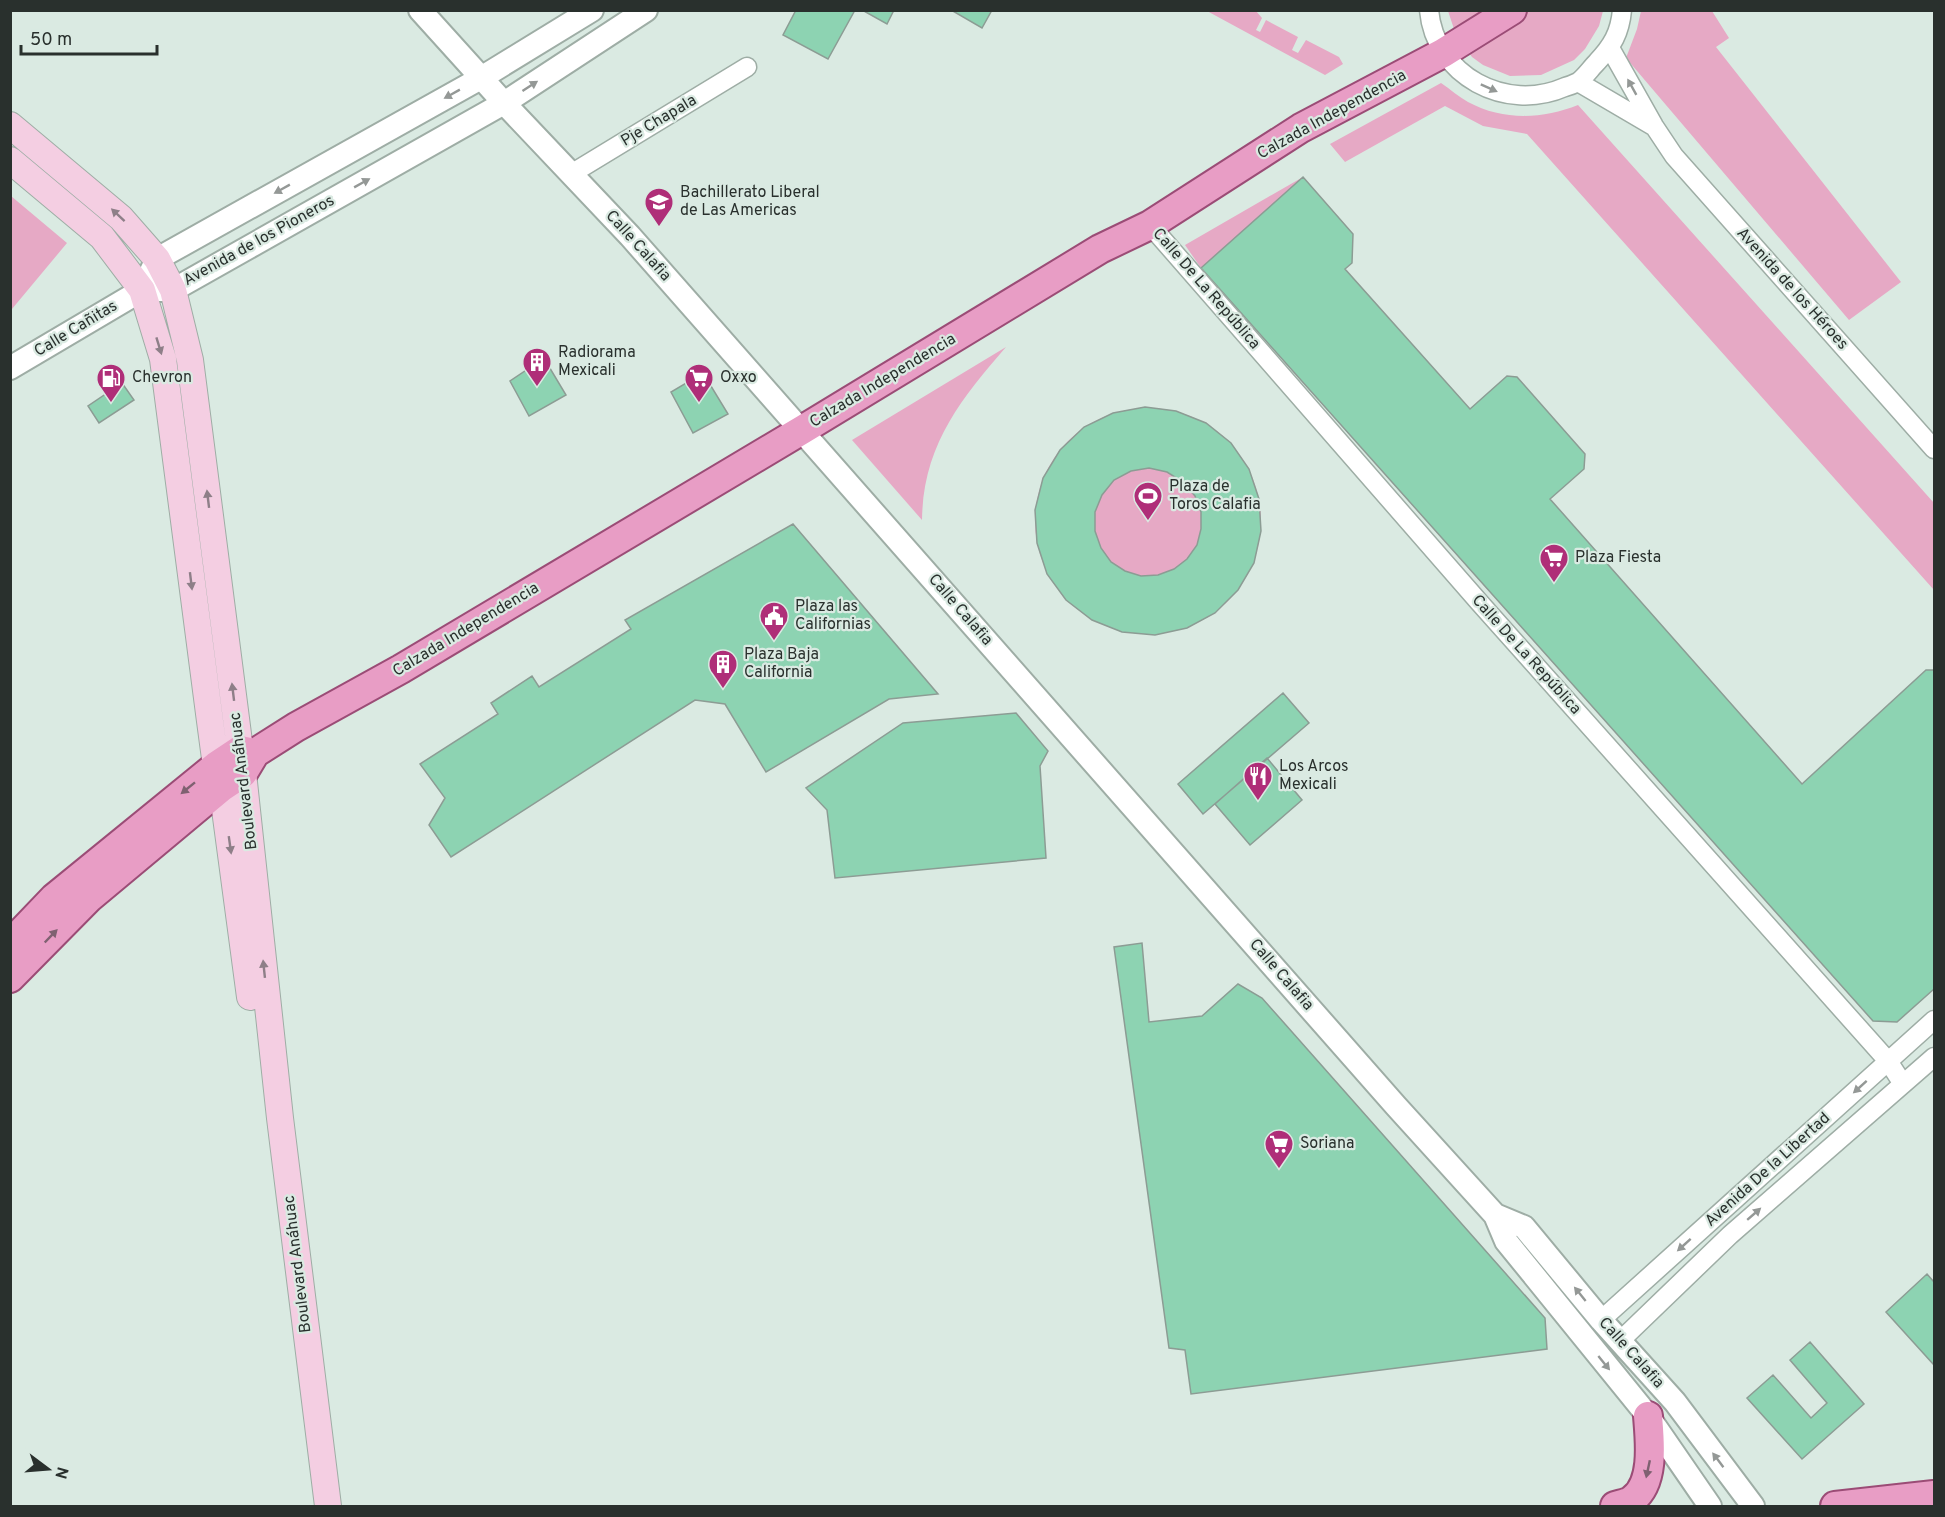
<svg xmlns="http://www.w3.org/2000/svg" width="1945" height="1517" viewBox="0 0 1945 1517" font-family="Overpass,sans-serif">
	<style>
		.green { fill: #e6a9c5 }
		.building { fill: #8dd3b2; stroke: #8c9c94; stroke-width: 1.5; fill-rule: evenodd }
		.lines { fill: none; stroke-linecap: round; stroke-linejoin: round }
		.minor-casing { stroke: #9eada5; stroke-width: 21 }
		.tertiary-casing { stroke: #9eada5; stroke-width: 26 }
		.secondary-casing { stroke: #9eada5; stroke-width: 28 }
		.primary-casing { stroke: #9b4c76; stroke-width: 32 }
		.minor { stroke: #fff; stroke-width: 18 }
		.tertiary { stroke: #fff; stroke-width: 22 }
		.secondary { stroke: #f4cee2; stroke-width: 26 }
		.primary { stroke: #e89dc5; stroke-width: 28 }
		.oneway { fill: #949896 }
		.oneway2 { fill: #8e7f88 }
		.oneway3 { fill: #7f6171 }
		.labels { text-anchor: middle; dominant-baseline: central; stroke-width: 4.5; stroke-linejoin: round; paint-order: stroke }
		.street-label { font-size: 16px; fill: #29302d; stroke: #daeae2 }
		.poi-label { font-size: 16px; fill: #29302d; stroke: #daeae2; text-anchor: start }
	</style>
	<rect width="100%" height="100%" fill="#daeae2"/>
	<path class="green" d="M1207,11H1256L1262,18L1256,30L1260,32L1266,20L1298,37L1292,50L1298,53L1306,40L1339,57L1343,64L1325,75Z
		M1448,11H1603L1599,26L1585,49L1574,60L1541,75L1510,76L1483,65L1472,57L1456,35Z
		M1641,11H1712L1729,38L1716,47L1901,282L1849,320L1626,58L1637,29Z
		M1441,83C1450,89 1459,97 1468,102C1503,121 1543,119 1578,105L1934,503V590L1527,134L1483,126L1445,106L1345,162L1330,144Z
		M1303,177L1201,268L1185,245Z
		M11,196L67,243L12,309L10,308Z
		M1006,347C960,400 923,446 922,520L852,440Z
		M1035 521a113 113 0 1 1 226 0a113 113 0 1 1-226 0Z"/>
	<path class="building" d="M796,10H855L828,59L783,35Z
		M862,10H894L887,24Z
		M951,10H992L982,28Z
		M1303,177L1353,234L1352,263L1345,269L1470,409L1507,376L1517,377L1585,454L1584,469L1550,499L1802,784L1926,670H1934V989L1897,1022L1873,1021L1201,268Z
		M545,360L566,395L529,416L510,381L537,363Z
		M703,373L728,414L693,433L671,392Z
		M122,383L134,400L99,423L88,406Z
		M1145,407L1176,411L1206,423L1231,443L1249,469L1259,499L1261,531L1254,563L1238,590L1215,613L1187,628L1155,635L1122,632L1092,620L1066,600L1047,574L1037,543L1035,510L1043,478L1060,450L1084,427L1113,413ZM1149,468L1167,472L1183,482L1195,496L1201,512V529L1197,545L1187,559L1174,569L1158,575L1141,576L1125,571L1111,562L1101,548L1095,531V512L1102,495L1114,480L1131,471Z
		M793,524L938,694L889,699L766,772L725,704L695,700L451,857L429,825L445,798L420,764L498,714L491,703L532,676L539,687L631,629L625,620Z
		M1283,693L1309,723L1203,814L1178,784Z
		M1016,713L1048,751L1040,766L1046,858L835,878L827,810L806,788L903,723Z
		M1267,758L1302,800L1250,845L1215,804Z
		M1142,943L1149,1022L1202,1016L1238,984L1262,998L1545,1318L1547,1349L1191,1394L1185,1350L1169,1348L1114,947Z
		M1927,1274L1934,1282V1365L1886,1312Z
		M1810,1342L1864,1404L1802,1459L1747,1398L1773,1375L1811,1418L1827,1403L1790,1360Z"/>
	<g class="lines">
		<g class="minor-casing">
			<path id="minor" d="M1429,10C1435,76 1506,113 1565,87C1569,86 1574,84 1578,82C1585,77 1591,68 1597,62C1612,46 1620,33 1622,10
				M1610,48L1654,126L1674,156L1934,449
				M1578,82L1653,126
				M571,174L747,67
				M1150,225L1479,602L1888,1061L1903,1084
				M1601,1320L1934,1020
				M1620,1341L1730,1235L1934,1057"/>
		</g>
		<g class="tertiary-casing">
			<path id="tertiary" d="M420,10L504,103L630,236L1396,1106L1495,1215L1506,1241L1648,1416L1710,1506
				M142,290H173L504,103L646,10
				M142,290L157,259L481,78L592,10
				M10,368L142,290
				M1495,1215L1524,1227L1601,1320L1675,1402L1753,1506"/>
		</g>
		<g class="secondary-casing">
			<path id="secondary" d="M10,125L121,218L157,259L173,290L190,360L243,773L280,1118L328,1506
				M10,160L102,237L142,290L163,359L210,721L216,766L222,787L250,997"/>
		</g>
		<g class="primary-casing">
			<path id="primary" d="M10,944L54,898L216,766L240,750L255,753
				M10,978L89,898L222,787L243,773L255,753L296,727L401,669L802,430L1100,249L1150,225L1301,128L1443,53L1512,10
				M1615,1506C1621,1504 1629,1503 1633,1499C1655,1482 1650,1441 1648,1416
				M1835,1506L1934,1495"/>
		</g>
		<use href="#minor" class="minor"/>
		<use href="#tertiary" class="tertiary"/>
		<use href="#secondary" class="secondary"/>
		<use href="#primary" class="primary"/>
	</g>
	<defs><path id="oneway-solid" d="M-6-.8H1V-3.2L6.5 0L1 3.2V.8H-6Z" transform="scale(1.5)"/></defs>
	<g class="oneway">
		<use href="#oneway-solid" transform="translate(530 86) rotate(-33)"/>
		<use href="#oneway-solid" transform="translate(1632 87) rotate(-119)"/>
		<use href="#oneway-solid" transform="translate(1489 88) rotate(24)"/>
		<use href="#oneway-solid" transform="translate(452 94) rotate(151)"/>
		<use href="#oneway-solid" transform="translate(362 183) rotate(-29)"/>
		<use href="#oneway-solid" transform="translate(282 189) rotate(151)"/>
		<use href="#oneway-solid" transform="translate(1860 1087) rotate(138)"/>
		<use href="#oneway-solid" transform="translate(1754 1214) rotate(-41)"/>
		<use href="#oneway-solid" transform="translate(1684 1245) rotate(138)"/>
		<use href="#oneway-solid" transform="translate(1580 1294) rotate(-129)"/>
		<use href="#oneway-solid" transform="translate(1604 1363) rotate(51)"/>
		<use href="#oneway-solid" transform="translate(1718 1460) rotate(-127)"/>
	</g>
	<g class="oneway2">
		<use href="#oneway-solid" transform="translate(118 215) rotate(-137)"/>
		<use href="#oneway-solid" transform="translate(159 346) rotate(73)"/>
		<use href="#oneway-solid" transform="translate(208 499) rotate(-97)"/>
		<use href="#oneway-solid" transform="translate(191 581) rotate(83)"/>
		<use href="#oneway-solid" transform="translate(233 692) rotate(-97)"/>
		<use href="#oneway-solid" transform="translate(230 845) rotate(82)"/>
		<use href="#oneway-solid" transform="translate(264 969) rotate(-96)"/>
	</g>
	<g class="oneway3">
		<use href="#oneway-solid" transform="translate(188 788) rotate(141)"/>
		<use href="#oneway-solid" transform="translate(51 936) rotate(-46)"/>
		<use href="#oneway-solid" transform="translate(1648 1469) rotate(102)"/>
	</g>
	<defs>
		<g id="university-pin" transform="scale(1.5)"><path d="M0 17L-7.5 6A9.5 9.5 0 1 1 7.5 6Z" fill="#af2e78" stroke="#daeae2"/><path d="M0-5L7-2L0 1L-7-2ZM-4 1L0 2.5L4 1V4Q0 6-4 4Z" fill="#fff"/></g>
		<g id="building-pin" transform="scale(1.5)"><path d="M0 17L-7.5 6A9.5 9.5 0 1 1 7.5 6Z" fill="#af2e78" stroke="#daeae2"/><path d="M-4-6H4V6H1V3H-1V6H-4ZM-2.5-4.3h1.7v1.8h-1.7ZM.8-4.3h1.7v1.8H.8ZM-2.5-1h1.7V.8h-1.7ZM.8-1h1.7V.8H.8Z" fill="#fff"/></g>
		<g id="fuel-pin" transform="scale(1.5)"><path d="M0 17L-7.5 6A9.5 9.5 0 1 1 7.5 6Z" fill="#af2e78" stroke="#daeae2"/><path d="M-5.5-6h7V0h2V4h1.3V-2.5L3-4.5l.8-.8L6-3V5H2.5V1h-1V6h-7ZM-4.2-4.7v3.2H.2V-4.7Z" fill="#fff"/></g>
		<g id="supermarket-pin" transform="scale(1.5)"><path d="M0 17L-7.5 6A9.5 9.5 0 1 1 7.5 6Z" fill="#af2e78" stroke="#daeae2"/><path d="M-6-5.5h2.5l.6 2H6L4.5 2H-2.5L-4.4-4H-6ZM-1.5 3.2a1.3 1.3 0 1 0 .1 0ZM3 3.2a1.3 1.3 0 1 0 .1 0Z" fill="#fff"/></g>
		<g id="stadium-pin" transform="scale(1.5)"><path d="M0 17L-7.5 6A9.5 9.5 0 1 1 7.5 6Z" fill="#af2e78" stroke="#daeae2"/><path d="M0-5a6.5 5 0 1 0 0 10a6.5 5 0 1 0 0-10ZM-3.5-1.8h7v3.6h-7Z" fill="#fff"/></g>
		<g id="civic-pin" transform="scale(1.5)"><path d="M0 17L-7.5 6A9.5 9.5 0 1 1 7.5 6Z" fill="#af2e78" stroke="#daeae2"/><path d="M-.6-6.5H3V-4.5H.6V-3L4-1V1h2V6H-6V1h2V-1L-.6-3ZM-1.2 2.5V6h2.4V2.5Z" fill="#fff"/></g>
		<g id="restaurant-pin" transform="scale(1.5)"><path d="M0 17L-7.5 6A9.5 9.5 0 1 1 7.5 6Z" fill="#af2e78" stroke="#daeae2"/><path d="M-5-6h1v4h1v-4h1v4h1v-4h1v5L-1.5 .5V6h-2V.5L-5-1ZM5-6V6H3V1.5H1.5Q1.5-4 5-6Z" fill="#fff"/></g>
	</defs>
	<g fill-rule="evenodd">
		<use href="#university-pin" x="659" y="202"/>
		<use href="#building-pin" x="537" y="362"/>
		<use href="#fuel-pin" x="111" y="378"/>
		<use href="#supermarket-pin" x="699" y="378"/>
		<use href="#stadium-pin" x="1148" y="496"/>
		<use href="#supermarket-pin" x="1554" y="558"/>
		<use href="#civic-pin" x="774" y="616"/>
		<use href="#building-pin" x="723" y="664"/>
		<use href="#restaurant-pin" x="1258" y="776"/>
		<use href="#supermarket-pin" x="1279" y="1144"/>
	</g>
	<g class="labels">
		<g class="street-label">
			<text transform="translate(1332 115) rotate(-29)">Calzada Independencia</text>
			<text transform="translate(659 121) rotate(-31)">Pje Chapala</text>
			<text transform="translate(259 241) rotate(-29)">Avenida de los Pioneros</text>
			<text transform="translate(638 246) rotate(48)">Calle Calafia</text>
			<text transform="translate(1206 289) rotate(49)">Calle De La República</text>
			<text transform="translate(1792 289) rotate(48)">Avenida de los Héroes</text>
			<text transform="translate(76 329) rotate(-31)">Calle Cañitas</text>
			<text transform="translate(883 381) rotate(-31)">Calzada Independencia</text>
			<text transform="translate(960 610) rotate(49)">Calle Calafia</text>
			<text transform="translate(466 630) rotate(-31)">Calzada Independencia</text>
			<text transform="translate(1526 655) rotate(48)">Calle De La República</text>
			<text transform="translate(244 781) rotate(-97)">Boulevard Anáhuac</text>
			<text transform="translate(1281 975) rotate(49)">Calle Calafia</text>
			<text transform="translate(1768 1170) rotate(-42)">Avenida De la Libertad</text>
			<text transform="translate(298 1264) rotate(-97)">Boulevard Anáhuac</text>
			<text transform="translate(1631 1353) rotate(48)">Calle Calafia</text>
		</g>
		<g class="poi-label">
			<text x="680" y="193">Bachillerato Liberal<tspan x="680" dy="18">de Las Americas</tspan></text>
			<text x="558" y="353">Radiorama<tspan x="558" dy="18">Mexicali</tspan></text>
			<text x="132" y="378">Chevron</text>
			<text x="720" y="378">Oxxo</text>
			<text x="1169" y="487">Plaza de<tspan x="1169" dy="18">Toros Calafia</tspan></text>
			<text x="1575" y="558">Plaza Fiesta</text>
			<text x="795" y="607">Plaza las<tspan x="795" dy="18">Californias</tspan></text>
			<text x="744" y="655">Plaza Baja<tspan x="744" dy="18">California</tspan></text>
			<text x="1279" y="767">Los Arcos<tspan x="1279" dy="18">Mexicali</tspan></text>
			<text x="1300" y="1144">Soriana</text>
		</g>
	</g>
	<rect width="1945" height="1517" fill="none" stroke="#29302d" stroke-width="24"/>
	<g transform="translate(48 1469) rotate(106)" stroke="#daeae2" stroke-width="4.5" paint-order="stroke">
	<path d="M0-4.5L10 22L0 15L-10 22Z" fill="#29302d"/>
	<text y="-9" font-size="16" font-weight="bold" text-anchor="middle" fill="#29302d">N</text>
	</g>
	<path d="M21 45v9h136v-9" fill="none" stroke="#29302d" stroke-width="3"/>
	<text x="30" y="45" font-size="18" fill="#29302d" stroke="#daeae2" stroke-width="4.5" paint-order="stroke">50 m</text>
</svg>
